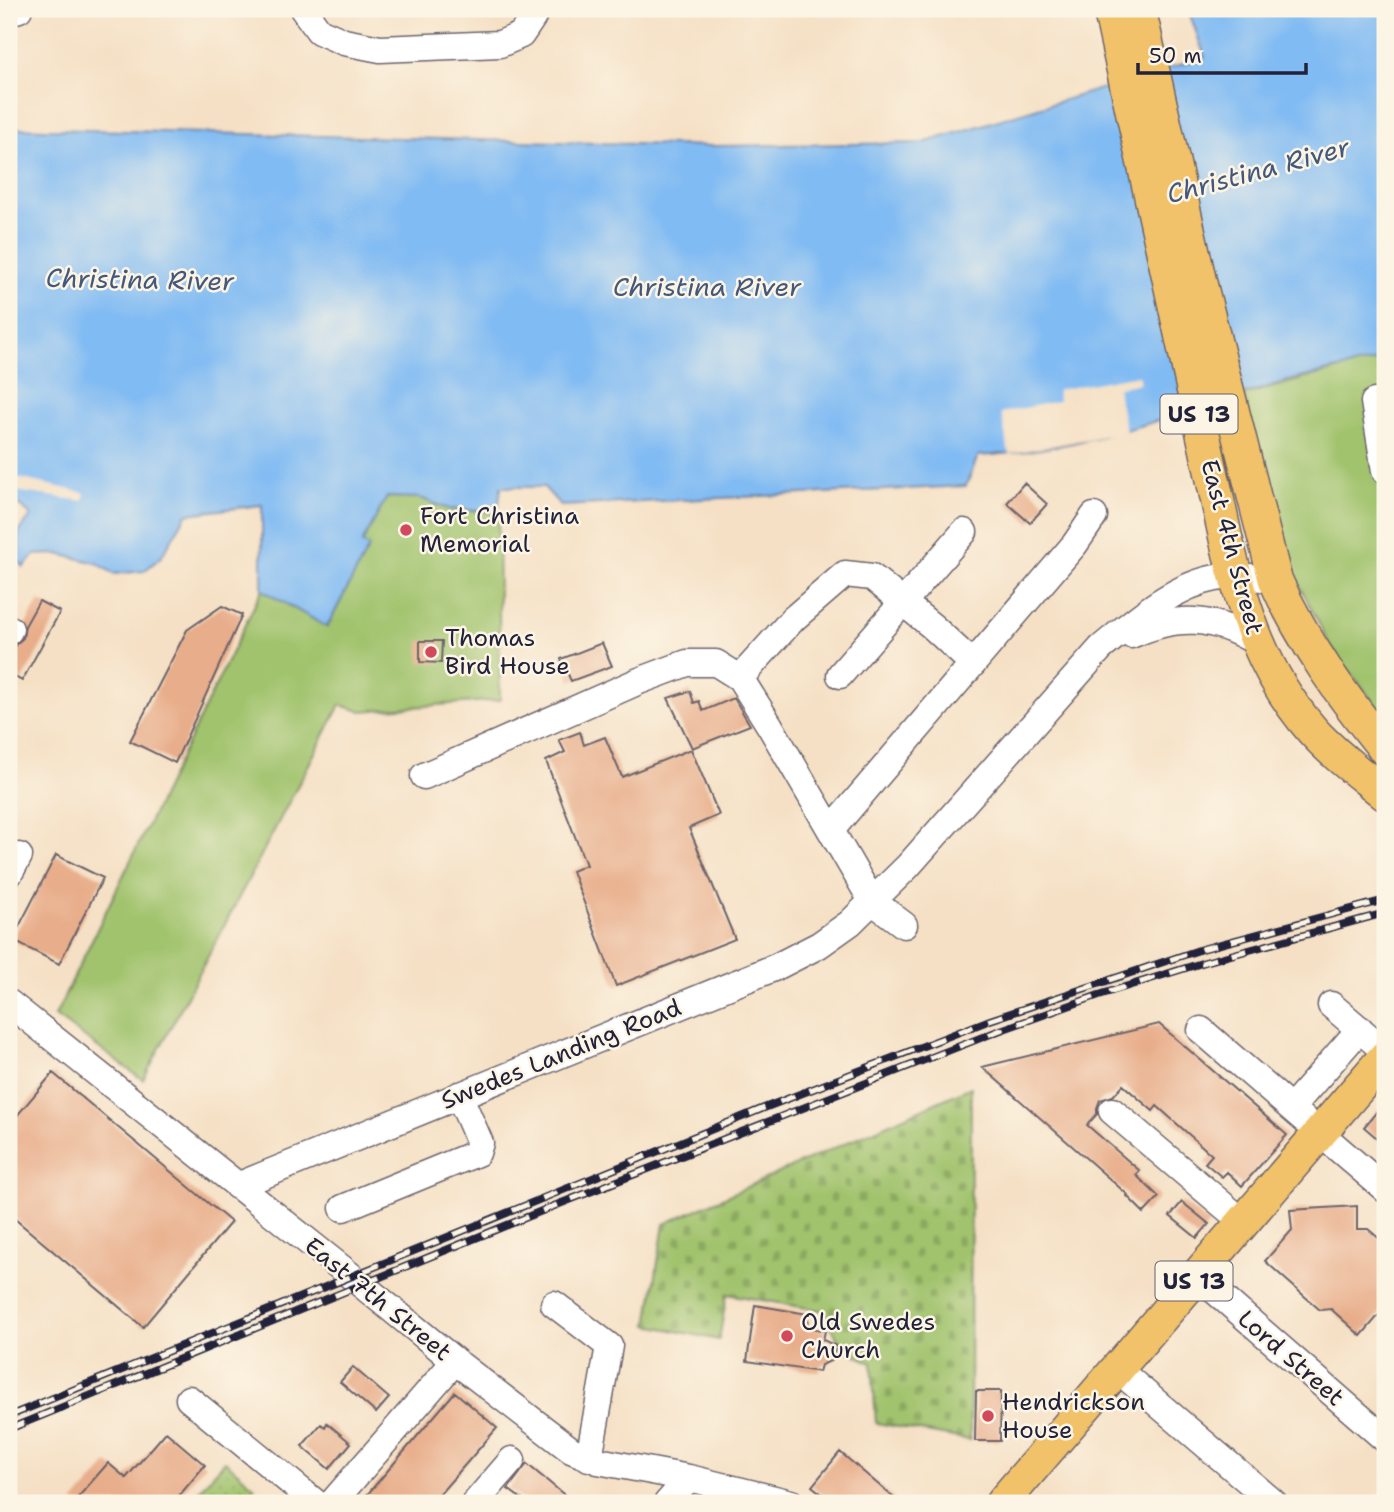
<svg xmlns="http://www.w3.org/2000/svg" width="1394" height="1512" viewBox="0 0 1394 1512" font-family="'Shantell Sans',sans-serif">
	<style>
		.grass { fill: url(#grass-dots); stroke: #627254; stroke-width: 2 }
		.cemetery { fill: url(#cemetery-stones); stroke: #627254; stroke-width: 2 }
		.park { fill: #a1c36d; stroke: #627254; stroke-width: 2 }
		.water { fill: #81bbf3; stroke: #526e97; stroke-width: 2 }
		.pier { fill: #f5e0c5 }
		.building { fill: #e8ad8a }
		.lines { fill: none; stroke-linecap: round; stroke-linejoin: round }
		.minor-casing { stroke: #6c646b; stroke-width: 29 }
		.major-casing { stroke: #6c646b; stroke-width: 36 }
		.minor { stroke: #fff; stroke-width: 26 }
		.major { stroke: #f2c26a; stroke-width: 33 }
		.rail-casing { stroke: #22223b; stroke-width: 8 }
		.rail { stroke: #fcf5e5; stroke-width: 5; stroke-dasharray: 16; stroke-linecap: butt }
		.poi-dot { fill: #d1495b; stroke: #fcf5e5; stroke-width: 2.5 }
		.labels { text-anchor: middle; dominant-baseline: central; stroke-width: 5; stroke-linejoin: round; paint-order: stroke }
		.shield { fill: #fcf5e5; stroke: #63616e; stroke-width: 2 }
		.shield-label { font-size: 23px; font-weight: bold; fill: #22223b }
		.poi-label { font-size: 24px; fill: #22223b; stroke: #fcf5e5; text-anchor: start }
		.street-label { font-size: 24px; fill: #22223b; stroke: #fcf5e5 }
		.water-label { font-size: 26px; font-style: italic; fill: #43587b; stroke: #fcf5e5 }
	</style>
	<defs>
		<pattern id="grass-dots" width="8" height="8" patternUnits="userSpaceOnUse" patternTransform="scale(1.75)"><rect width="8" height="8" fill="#a1c36d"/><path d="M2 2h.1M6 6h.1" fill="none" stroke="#8aa75f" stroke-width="1.8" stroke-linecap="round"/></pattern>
		<pattern id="cemetery-stones" width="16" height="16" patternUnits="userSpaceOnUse" patternTransform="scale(1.75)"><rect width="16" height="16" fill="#a1c36d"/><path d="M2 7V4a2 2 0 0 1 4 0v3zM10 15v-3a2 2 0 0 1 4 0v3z" fill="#8aa75f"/></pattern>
	</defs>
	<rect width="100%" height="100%" fill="#fcf5e5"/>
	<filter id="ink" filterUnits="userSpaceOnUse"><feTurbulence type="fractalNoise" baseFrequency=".0143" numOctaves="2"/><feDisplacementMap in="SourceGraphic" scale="14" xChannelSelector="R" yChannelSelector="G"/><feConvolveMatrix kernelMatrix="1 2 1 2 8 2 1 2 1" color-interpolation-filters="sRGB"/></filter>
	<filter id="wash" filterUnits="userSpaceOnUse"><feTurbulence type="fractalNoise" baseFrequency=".00686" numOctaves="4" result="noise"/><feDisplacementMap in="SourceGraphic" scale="28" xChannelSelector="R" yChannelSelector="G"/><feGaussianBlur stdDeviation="1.57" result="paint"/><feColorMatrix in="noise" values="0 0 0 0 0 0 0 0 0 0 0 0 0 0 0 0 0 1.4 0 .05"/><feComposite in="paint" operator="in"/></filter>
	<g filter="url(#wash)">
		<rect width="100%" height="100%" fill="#f5e0c5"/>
		<path class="grass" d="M225,1461L255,1487L241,1503H188Z"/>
		<path class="cemetery" d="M971,1087L970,1440L876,1423L872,1363L842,1348L824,1311L727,1294L719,1340L648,1325L664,1224Z"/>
		<path class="park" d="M1385,341V717L1331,647L1276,540L1244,395L1340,369Z
			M387,497L420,498L449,509L498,512L500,700L361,711L340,705L143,1080L55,1016L262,590L327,627L369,547L362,543Z"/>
		<path class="water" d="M1188,9H1385V359C1354,366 1322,372 1291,380C1188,410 1086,450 978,456L966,486L561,506L544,487H501L498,512L449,509L420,498L387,497L362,543L369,547L327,627L262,590V505L187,514L161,557L144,571L114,574L97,563L58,554L34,555L24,567L18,561L19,532L31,516L22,507L9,501V128L712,146L923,143L1205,57Z"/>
		<path class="pier" d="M1138,375L1140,383L1117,388L1126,432L1009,454L1001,413L1058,401L1057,390Z
			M9,476L85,493L83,501L9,490Z"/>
		<g id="blocks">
			<path class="building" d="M1024,483L1047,504L1030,523L1007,503Z
				M39,601L60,612L22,681L9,674V657L15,645L23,638L25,626Z
				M222,606L242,615L175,763L130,741L187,630Z
				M420,641H442L441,663L420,662Z
				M602,643L612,666L571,681L561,659Z
				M690,691L694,703L699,701L703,711L734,698L750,725L692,748L668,698Z
				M580,732L584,745L605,737L622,777L691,749L719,815L689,828L735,939L616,986L572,871L586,865L546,761L565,752L559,740Z
				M56,855L103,878L59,964L12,940Z
				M1159,1024L1287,1135L1242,1186L1227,1172L1222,1177L1205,1163L1212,1155L1157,1106L1153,1111L1123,1085L1113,1096L1100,1100L1097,1108V1114L1087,1125L1140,1171L1136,1175L1159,1197L1144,1213L1127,1196L1128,1195L982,1067Z
				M53,1073L231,1222L143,1327L9,1214V1125Z
				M1385,1102V1145L1364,1127Z
				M1182,1202L1209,1224L1197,1238L1170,1216Z
				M1357,1206V1229H1368L1382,1241L1385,1256V1308L1361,1336L1331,1309L1320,1310L1265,1261L1292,1230L1290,1210Z
				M755,1305L808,1314L807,1327L825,1331L823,1340L836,1346L833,1360L821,1365L819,1372L747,1361Z
				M353,1367L389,1398L376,1413L340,1382Z
				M976,1391H1001L1000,1441H975Z
				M455,1392L497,1428L432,1503H360Z
				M327,1423L351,1443L329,1469L302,1446L321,1424L325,1427Z
				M166,1432L205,1465L173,1503H73L108,1463L126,1478Z
				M840,1452L900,1503H833L812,1486Z
				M527,1464L574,1503H527L508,1489Z"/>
		</g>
	</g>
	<g filter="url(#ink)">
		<use href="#blocks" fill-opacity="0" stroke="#6c646b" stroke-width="2"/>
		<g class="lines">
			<g class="minor-casing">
				<path id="minor" d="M303,9L319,31L344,42L380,49L500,44L521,35L533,17V9
					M9,12L19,9
					M1374,402L1385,471
					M9,631L10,629
					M1131,635C1178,614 1212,616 1256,642
					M840,675L964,532
					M740,678L793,619L845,574L872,577L933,627L973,664
					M424,776L639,681L687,663H716L740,678L770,726L872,901L904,925
					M831,830L1075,544L1094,516
					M9,874L19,856
					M9,1003L340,1267L455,1361L571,1450L598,1461L689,1478L791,1503
					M1331,1005L1385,1051
					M1360,1029L1291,1108L1385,1189
					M1201,1030L1291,1108
					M1112,1111L1243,1222
					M237,1186L776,967L819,945L850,923L908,866L1101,648C1134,621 1172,586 1216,578C1235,574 1256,578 1275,579
					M343,1208L477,1153L480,1143L459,1095
					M1198,1276L1385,1439
					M554,1304L609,1346L589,1458
					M1117,1369L1274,1503
					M189,1399L316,1503
					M332,1503L455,1361
					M475,1503L512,1460
					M667,1503L689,1478"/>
			</g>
			<g class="major-casing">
				<path id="major" d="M1110,9L1226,539C1243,610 1263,674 1312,730C1333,754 1361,774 1385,794
					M1139,9L1200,283L1275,579C1303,642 1342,696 1385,749
					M1002,1503L1385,1057"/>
			</g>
			<use href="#minor" class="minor"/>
			<use href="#major" class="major"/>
			<g class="rail-casing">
				<path id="rail" d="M9,1416L764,1108L990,1020L1202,949L1385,900
					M9,1429L549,1208L998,1031L1099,995L1205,962L1385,913"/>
			</g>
			<use href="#rail" class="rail"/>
		</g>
	</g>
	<g class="poi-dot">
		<circle cx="406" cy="530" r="7"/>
		<circle cx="431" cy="652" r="7"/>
		<circle cx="787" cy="1336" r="7"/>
		<circle cx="988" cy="1416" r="7"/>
	</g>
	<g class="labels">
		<g class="shield">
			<rect x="1160.5" y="394.5" width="77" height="39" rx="5"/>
			<rect x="1155.5" y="1261.5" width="77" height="39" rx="5"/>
		</g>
		<g class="shield-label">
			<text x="1199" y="414">US 13</text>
			<text x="1194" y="1281">US 13</text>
		</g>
		<g class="poi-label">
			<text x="420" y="516">Fort Christina<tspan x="420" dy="28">Memorial</tspan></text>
			<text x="445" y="638">Thomas<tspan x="445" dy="28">Bird House</tspan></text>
			<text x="801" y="1322">Old Swedes<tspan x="801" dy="28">Church</tspan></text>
			<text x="1002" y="1402">Hendrickson<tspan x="1002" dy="28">House</tspan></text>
		</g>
		<g class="street-label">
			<text transform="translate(1232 547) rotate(75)">East 4th Street</text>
			<text transform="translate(561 1054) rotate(-22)">Swedes Landing Road</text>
			<text transform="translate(378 1299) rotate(39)">East 7th Street</text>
			<text transform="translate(1291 1358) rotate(41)">Lord Street</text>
		</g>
		<g class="water-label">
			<text transform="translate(1258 170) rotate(-15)">Christina River</text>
			<text transform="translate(140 279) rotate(1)">Christina River</text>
			<text x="707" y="286">Christina River</text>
		</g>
	</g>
	<rect width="1394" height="1512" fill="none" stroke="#fcf5e5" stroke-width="35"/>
	<path d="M1138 63v10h168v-10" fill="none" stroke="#22223b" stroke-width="3.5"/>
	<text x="1149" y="63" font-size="21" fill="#22223b" stroke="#fcf5e5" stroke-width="5" paint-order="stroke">50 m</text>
</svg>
